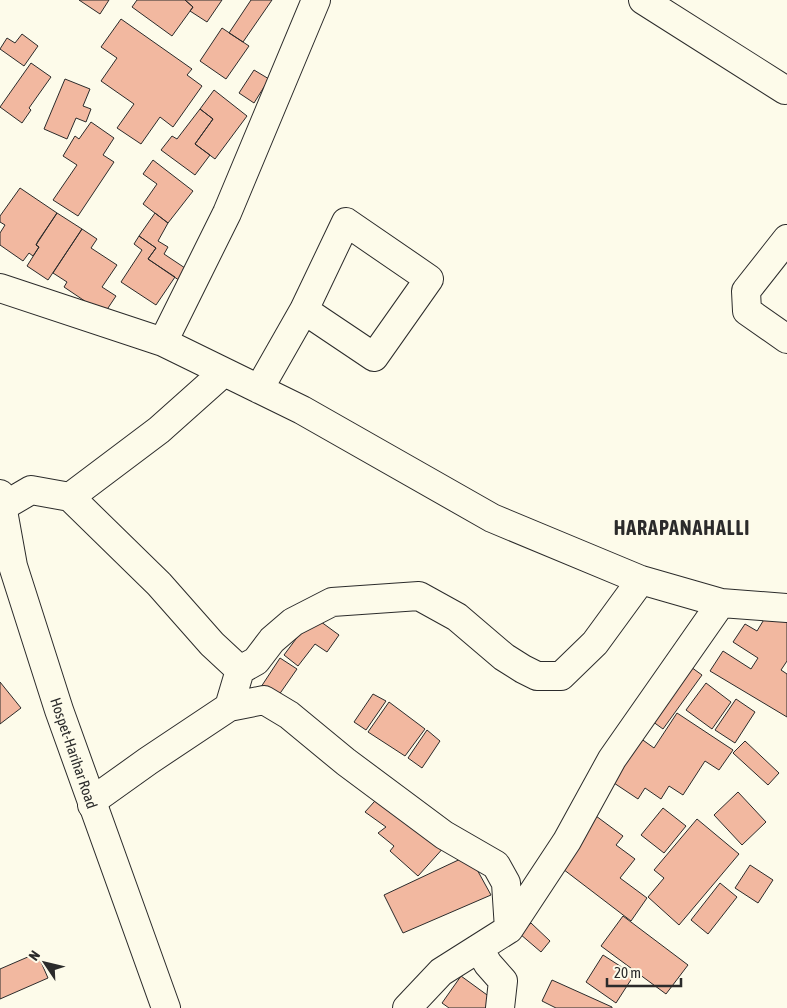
<svg xmlns="http://www.w3.org/2000/svg" width="787" height="1008" viewBox="0 0 787 1008" font-family="'Asap Condensed',sans-serif">
	<style>
		.building { fill: #f2b8a0; stroke: #2b2b2b }
		.lines { fill: none; stroke-linecap: round; stroke-linejoin: round }
		.minor-casing { stroke: #2b2b2b; stroke-width: 30 }
		.major-casing { stroke: #2b2b2b; stroke-width: 30 }
		.minor { stroke: #fdfbea; stroke-width: 28 }
		.major { stroke: #fdfbea; stroke-width: 28 }
		.labels { text-anchor: middle; dominant-baseline: central; stroke-width: 4; stroke-linejoin: round; paint-order: stroke }
		.street-label { font-size: 15px; fill: #2b2b2b; stroke: #fdfbea }
		.district-label { font-size: 20px; font-weight: bold; letter-spacing: 1px; fill: #2b2b2b; stroke: #fdfbea }
	</style>
	<rect width="100%" height="100%" fill="#fdfbea"/>
	<path class="building" d="M79,0H109L100,14Z
		M137,0H185L193,7L172,36L132,7Z
		M185,0H222L207,22L190,11L193,7Z
		M251,0H272L243,42L229,33Z
		M121,19L192,69L187,75L202,86L173,127L160,117L141,144L117,128L134,104L101,81L117,58L101,47Z
		M222,28L249,46L226,79L200,61Z
		M22,34L38,46L24,66L0,49L7,38L15,43Z
		M31,63L51,77L29,108L31,110L22,123L0,107Z
		M254,70L269,79L254,103L239,93Z
		M65,79L90,89L83,106L91,109L86,122L76,118L67,139L44,129Z
		M214,90L247,116L215,159L195,144L213,119L200,109Z
		M200,109L213,119L195,144L210,155L195,175L161,150L172,136L177,139Z
		M91,122L114,138L103,155L114,162L78,216L53,200L77,165L63,156L75,136L79,139Z
		M153,160L193,191L168,223L143,204L157,184L143,174Z
		M20,188L57,213L36,245L39,247L33,256L29,253L23,261L0,245V233L5,225L0,222V216Z
		M57,213L82,229L48,280L27,266L39,247L36,245L38,241Z
		M155,213L168,223L158,241L168,247L164,254L194,274L186,285L148,259L156,248L139,236Z
		M82,229L97,239L91,248L117,265L102,287L116,296L104,314L64,287L67,282L53,273Z
		M139,236L156,248L148,259L175,277L156,305L121,282L142,250L134,244Z
		M771,608L787,618V661L781,670L787,674V717L710,671L723,651L751,669L758,658L733,642L745,624L757,631Z
		M313,616L339,635L327,652L315,644L298,666L284,655Z
		M280,658L297,669L274,702L259,690Z
		M684,662L702,675L663,729L645,716Z
		M0,682L21,708L0,724Z
		M706,683L731,702L712,729L686,710Z
		M373,694L386,701L366,730L354,722Z
		M736,699L755,712L735,743L715,730Z
		M389,702L425,729L405,756L368,732Z
		M677,713L733,750L719,770L705,761L683,795L669,786L661,799L645,788L638,799L605,777L633,733L654,748Z
		M427,730L440,741L422,768L408,758Z
		M745,741L779,773L768,785L733,753Z
		M383,792L446,845L418,876L390,851L394,846L378,833L386,827L365,812Z
		M738,792L766,822L742,845L714,815Z
		M663,808L686,826L664,853L641,835Z
		M596,816L623,836L616,845L635,859L620,878L647,898L631,921L559,866Z
		M697,819L739,854L679,925L648,897L664,878L654,870Z
		M469,855L491,895L403,933L384,895Z
		M750,865L773,880L758,903L735,888Z
		M720,883L737,897L708,934L691,920Z
		M623,916L688,965L666,994L601,946Z
		M531,923L550,941L541,952L520,934Z
		M37,953L48,978L0,999V969Z
		M603,955L634,975L616,1003L586,982Z
		M461,976L494,1000L488,1008H449L442,1003Z
		M552,980L612,1007V1008H556L542,1001Z"/>
	<g class="lines">
		<g class="minor-casing">
			<path id="minor" d="M643,0L785,90
				M787,239L746,291L747,311L787,339
				M0,288L163,342L302,410L492,518L641,580L721,603L787,608
				M163,342L227,213L316,0
				M259,389L304,310L346,222L429,279L374,357L304,310
				M70,497L159,430L224,372
				M2,507L31,490L70,497L159,584L212,644L240,670L229,707L148,761L99,796L92,805
				M240,670L256,661L272,640L293,622L332,602L419,596L457,617L504,657L523,669L537,676H561L595,643L641,580
				M229,707L264,700L289,715L346,762L444,835L496,865L506,883L509,929L441,972L407,1008
				M509,929L567,841L612,759L721,603
				M479,949L488,964L503,981L500,1008"/>
		</g>
		<g class="major-casing">
			<path id="major" d="M0,494L13,566L59,710L166,1008"/>
		</g>
		<use href="#minor" class="minor"/>
		<use href="#major" class="major"/>
	</g>
	<g class="labels">
		<g class="street-label">
			<text transform="translate(74 753) rotate(71)">Hospet-Harihar Road</text>
		</g>
		<g class="district-label">
			<text x="682" y="527">HARAPANAHALLI</text>
		</g>
	</g>
	<g transform="translate(45 963) rotate(305)" stroke="#fdfbea" stroke-width="4" paint-order="stroke">
	<path d="M0-4L9 19L0 12L-9 19Z" fill="#2b2b2b"/>
	<text y="-8" font-size="14" font-weight="bold" text-anchor="middle" fill="#2b2b2b">N</text>
	</g>
	<path d="M607 978v8h74v-8" fill="none" stroke="#2b2b2b" stroke-width="2.5"/>
	<text x="614" y="978" font-size="15" fill="#2b2b2b" stroke="#fdfbea" stroke-width="4" paint-order="stroke">20 m</text>
</svg>
